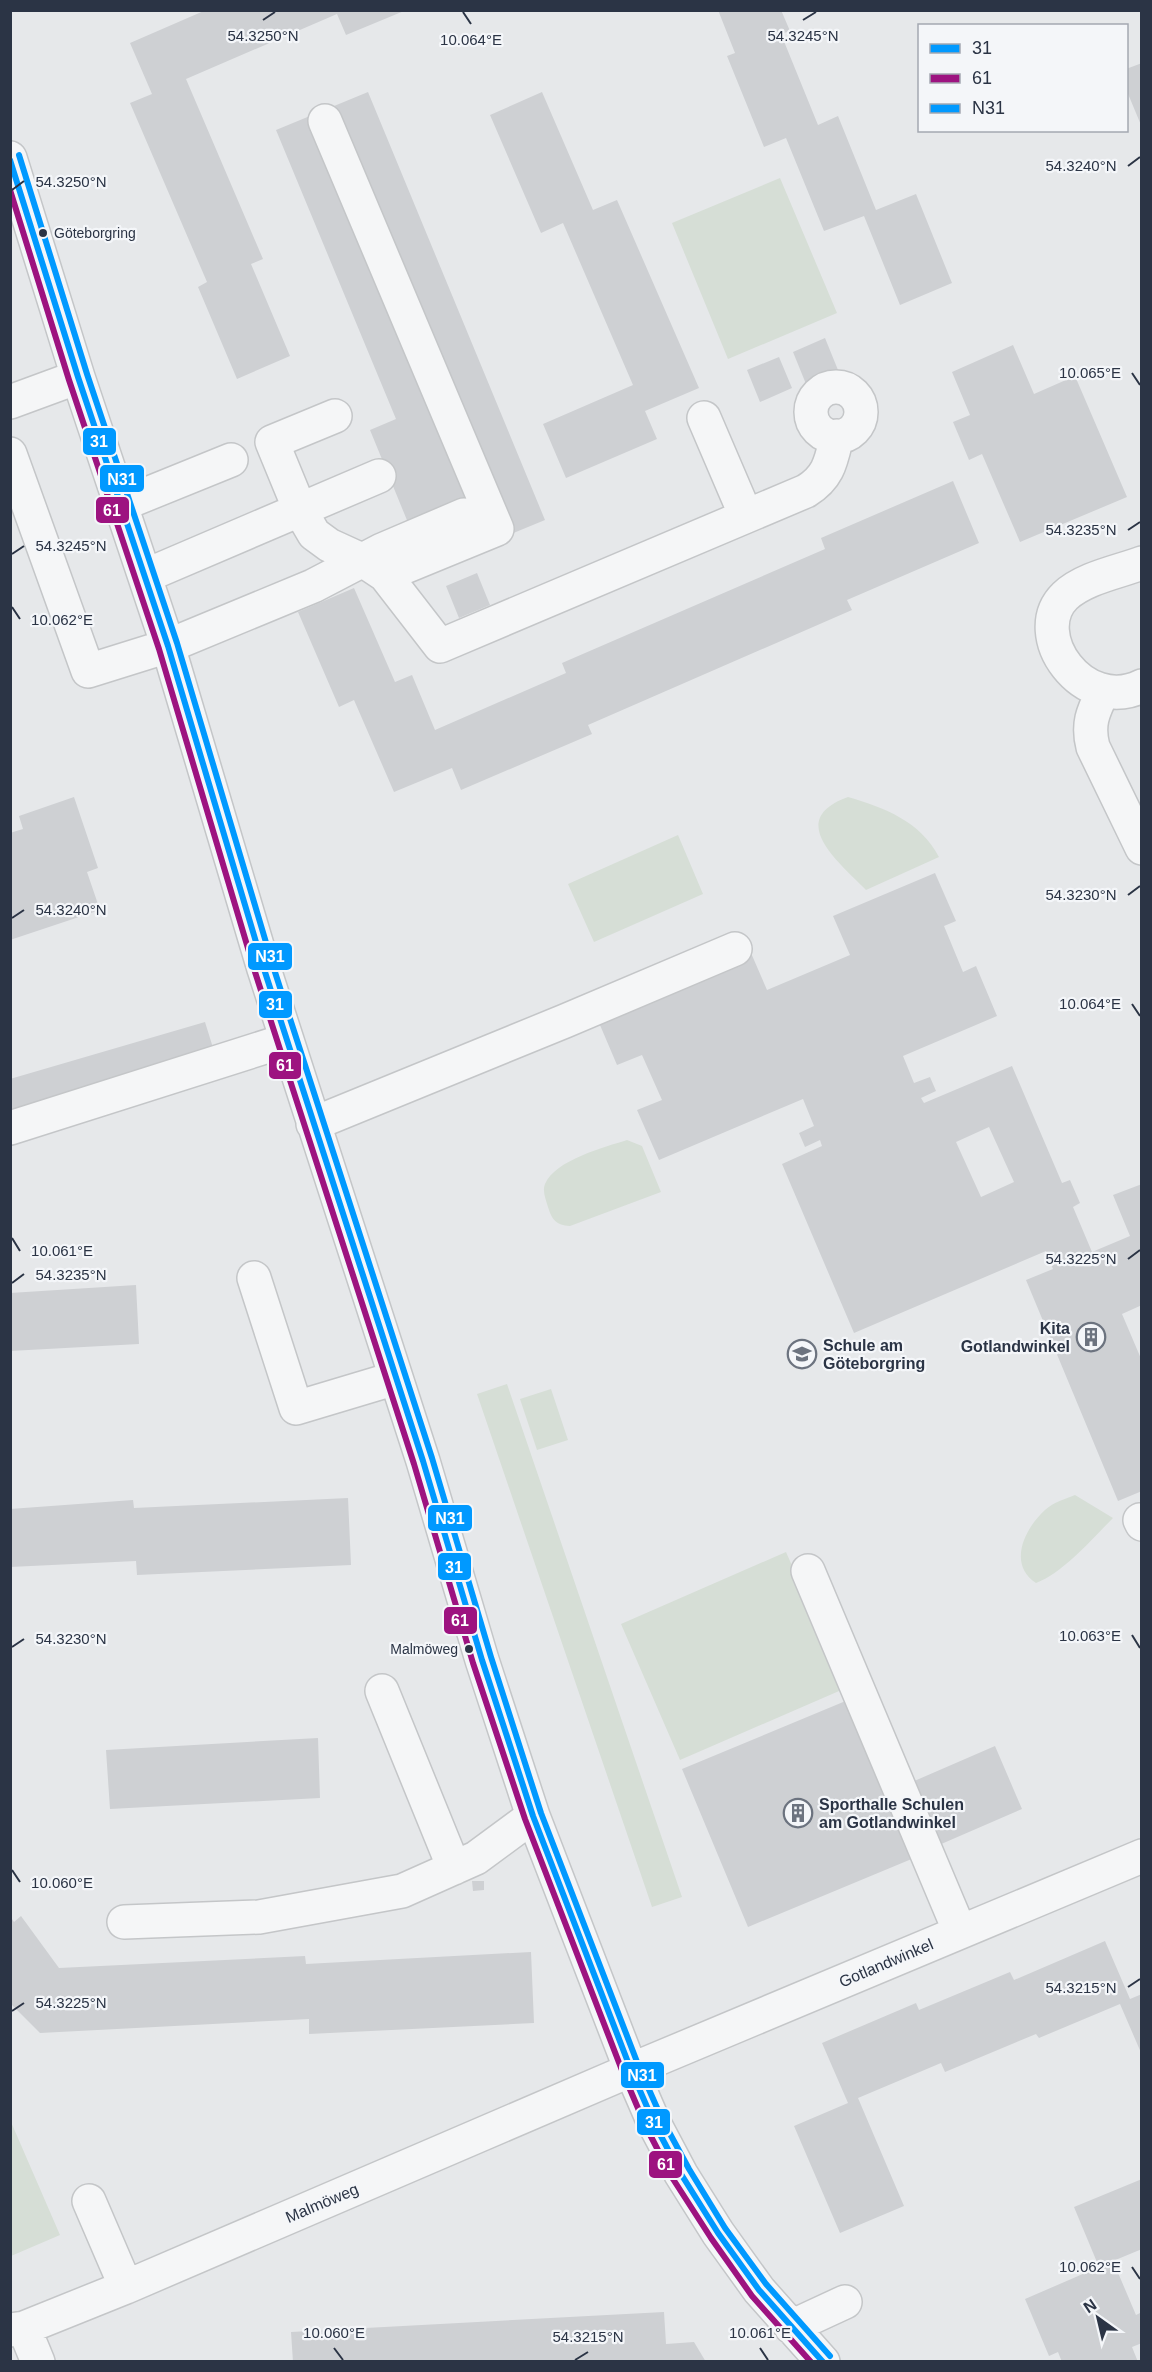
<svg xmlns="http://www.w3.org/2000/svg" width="1152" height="2372" viewBox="0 0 1152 2372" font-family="Arial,sans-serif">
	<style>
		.green { fill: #d6ded6 }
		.building { fill: #ced0d3; fill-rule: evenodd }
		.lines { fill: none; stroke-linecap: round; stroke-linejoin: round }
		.minor-casing { stroke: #c4c6c8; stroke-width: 36 }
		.minor { stroke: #f5f6f7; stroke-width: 33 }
		.bus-1-casing { stroke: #f4f6f9; stroke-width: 10 }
		.bus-2-casing { stroke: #f4f6f9; stroke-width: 10 }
		.bus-3-casing { stroke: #f4f6f9; stroke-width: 10 }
		.bus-1 { stroke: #09f; stroke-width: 6 }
		.bus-2 { stroke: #9d1380; stroke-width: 6 }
		.bus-3 { stroke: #09f; stroke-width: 6 }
		.ticks { fill: none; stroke: #2b3445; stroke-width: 2 }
		.bus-dot { fill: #2b3445; stroke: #f4f6f9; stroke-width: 2 }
		.labels { text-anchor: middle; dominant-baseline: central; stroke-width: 4.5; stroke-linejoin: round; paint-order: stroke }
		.bus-label { font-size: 14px; fill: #2b3445; stroke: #f4f6f9; text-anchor: start }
		.poi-label { font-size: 16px; font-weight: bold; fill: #2b3445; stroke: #f4f6f9; text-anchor: start }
		.street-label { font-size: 16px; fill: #2b3445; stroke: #f4f6f9 }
		.ticks-label { font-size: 15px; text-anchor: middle; fill: #2b3445; stroke: #f4f6f9; stroke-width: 4.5; stroke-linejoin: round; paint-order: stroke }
		.line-badge { stroke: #f4f6f9; stroke-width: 2 }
		.badge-label { font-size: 16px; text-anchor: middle; font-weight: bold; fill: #fff }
	</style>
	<rect width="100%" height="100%" fill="#e6e8ea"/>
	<path class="green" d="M780,178L837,313L728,359L672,223Z
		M848,797C885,808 920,821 939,857L866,890C840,863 784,820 848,797Z
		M678,835L703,894L594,942L568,884Z
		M627,1140L642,1146L661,1192L570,1226C556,1225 552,1220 548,1207C546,1200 542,1191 545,1184C555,1160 605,1147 627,1140Z
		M507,1384L682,1897L652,1907L477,1394Z
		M551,1389L568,1440L537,1450L520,1399Z
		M1075,1495L1113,1518C1092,1539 1063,1573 1036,1583C1007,1564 1025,1528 1045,1510C1054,1502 1065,1499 1075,1495Z
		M786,1552L846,1688L680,1760L621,1624Z
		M11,2122L60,2235L11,2256H10Z"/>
	<path class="building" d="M206,10L404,11L346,35L337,14L186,79L263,259L251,264L290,356L237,379L198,287L207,282L130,103L152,94L130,43Z
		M718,10H781L790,31L781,34L818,125L838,116L876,210L916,194L952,283L900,305L864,216L824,231L786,138L764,147L727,56L735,53Z
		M1142,63V125H1141L1126,89V69Z
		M368,92L545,520L427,569L370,430L396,419L276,130Z
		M542,92L593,210L617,200L699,388L645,411L657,439L566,478L543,424L633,385L563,223L541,233L490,115Z
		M825,338L838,370L806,384L793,352Z
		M1013,345L1034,394L1075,376L1127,497L1020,542L982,454L969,460L953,422L970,415L952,372Z
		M779,357L792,388L760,402L747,370Z
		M953,481L979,543L847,600L852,610L588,725L592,734L461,790L452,768L394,792L354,700L339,707L298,612L354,588L395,682L412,675L435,730L566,673L562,663L825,549L821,538Z
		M477,573L490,605L459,618L446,586Z
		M74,797L98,868L87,872L100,910L10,940V833L23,829L19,816Z
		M935,873L956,921L944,926L963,972L976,966L997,1016L903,1056L914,1083L930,1077L936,1091L921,1098L924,1103L1012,1066L1062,1183L1070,1180L1080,1203L1073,1207L1092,1252L1130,1236L1113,1195L1142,1184V1305L1122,1314L1142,1361V1491L1118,1501L1026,1280L1053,1269L1046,1251L854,1333L782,1164L822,1146L820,1140L805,1147L799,1133L814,1126L803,1099L659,1160L637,1110L662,1100L642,1055L617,1065L597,1018L751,953L767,990L850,955L833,916ZM989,1127L1014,1182L981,1197L956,1142Z
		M205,1022L214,1051L10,1111V1079Z
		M136,1285L139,1344L10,1351V1293Z
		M348,1498L351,1565L137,1575L136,1561L10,1567V1509L133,1500L134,1508Z
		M848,1700L914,1858L748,1927L682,1769Z
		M318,1738L320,1798L110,1809L106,1750Z
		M995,1746L1022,1809L939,1845L912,1782Z
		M472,1881H484V1890L473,1891Z
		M10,1916L14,1922L21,1916L59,1968L305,1956L306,1964L531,1952L534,2023L309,2034V2019L40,2033L10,2003Z
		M1105,1941L1130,1999L1142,1994V2055L1120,2004L1039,2038L1036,2034L945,2072L941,2063L858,2098L904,2206L840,2233L794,2126L848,2103L822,2043L916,2003L919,2010L1010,1972L1014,1980Z
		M1142,2179V2249L1113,2261L1136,2315L1142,2312V2343L1132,2347L1138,2362H1062L1058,2352L1049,2356L1025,2299L1099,2267L1074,2207Z
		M664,2312L666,2344L694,2342L706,2362H293L291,2332Z"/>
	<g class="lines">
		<g class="minor-casing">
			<path id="minor" d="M325,121L497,529L385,575
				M10,158L78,377L168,646L264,969L423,1461L482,1660L533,1816L631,2070L654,2123L681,2174L718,2233L759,2290L823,2362
				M811 412a25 25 0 1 1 50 0a25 25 0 1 1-50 0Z
				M10,402L78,377
				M335,416L272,442L300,510L314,534L329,545L364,561L385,575L440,646L806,491C829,477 831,461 837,436
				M704,418L746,516
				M10,454L88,671L168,646L313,586L382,550L464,515
				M120,505L231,460
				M1142,563C1118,572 1084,578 1065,596C1026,634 1083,715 1142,686
				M145,576L379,476
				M1103,691C1093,712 1087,724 1093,747L1142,848
				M313,1124L565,1021L735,949
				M10,1128L287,1040
				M254,1278L296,1408L396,1378
				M1140,1520L1142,1524
				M808,1571L960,1932
				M382,1691L454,1868
				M124,1922L259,1917L402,1891L476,1858L533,1816
				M89,2201L126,2287
				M791,2327L845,2302
				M24,2328L38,2362
				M10,2330L24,2328L126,2287L631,2070L1142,1856"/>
		</g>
		<use href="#minor" class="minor"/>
		<g class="bus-1-casing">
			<path id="bus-1" d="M10,160L78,377L168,646L264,969L423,1461L482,1660L533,1816L631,2070L654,2123L681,2174L718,2233L759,2290L823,2362"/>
		</g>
		<g class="bus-2-casing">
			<path id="bus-2" d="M10,190L69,380L159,649L255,972L414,1464L473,1663L525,1819L623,2073L646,2127L673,2179L711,2238L752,2296L811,2362"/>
		</g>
		<g class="bus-3-casing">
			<path id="bus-3" d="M19,155L87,374L177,643L273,966L432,1458L491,1657L541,1813L639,2067L662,2119L689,2169L725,2228L766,2284L830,2356"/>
		</g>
		<use href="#bus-1" class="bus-1"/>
		<use href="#bus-2" class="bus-2"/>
		<use href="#bus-3" class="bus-3"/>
	</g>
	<path class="ticks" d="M463,12L471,24M263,20L275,12M803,20L816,12M1128,166L1140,157M12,190L24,181M1132,373L1140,385M1128,530L1140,522M12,554L24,546M12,607L20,619M1128,895L1140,886M12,918L24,910M1132,1004L1140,1016M12,1238L20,1251M1128,1259L1140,1250M12,1283L24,1274M1132,1635L1140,1648M12,1647L24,1639M12,1870L20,1882M1128,1987L1140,1979M12,2011L24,2003M1132,2267L1140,2279M334,2348L343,2360M760,2348L768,2360M575,2360L588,2352"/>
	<defs>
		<g id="building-ring" transform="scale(1.5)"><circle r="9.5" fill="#f4f6f9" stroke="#6c737f" stroke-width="1.5"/><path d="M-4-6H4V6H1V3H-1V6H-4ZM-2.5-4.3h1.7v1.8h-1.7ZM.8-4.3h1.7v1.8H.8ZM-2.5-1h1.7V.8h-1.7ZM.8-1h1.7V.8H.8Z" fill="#6c737f"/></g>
		<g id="school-ring" transform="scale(1.5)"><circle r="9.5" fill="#f4f6f9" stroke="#6c737f" stroke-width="1.5"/><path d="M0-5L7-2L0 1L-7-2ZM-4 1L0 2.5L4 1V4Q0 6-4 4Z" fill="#6c737f"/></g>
	</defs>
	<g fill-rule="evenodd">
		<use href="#building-ring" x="1091" y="1337"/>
		<use href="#school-ring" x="802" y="1354"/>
		<use href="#building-ring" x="798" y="1813"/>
	</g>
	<g class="bus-dot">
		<circle cx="43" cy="233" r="5"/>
		<circle cx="469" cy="1649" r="5"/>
	</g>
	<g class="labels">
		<g class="bus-label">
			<text x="54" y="233">Göteborgring</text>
			<text x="458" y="1649" text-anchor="end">Malmöweg</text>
		</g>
		<g class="poi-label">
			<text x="1070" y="1328" text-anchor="end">Kita<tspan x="1070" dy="18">Gotlandwinkel</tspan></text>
			<text x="823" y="1345">Schule am<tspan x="823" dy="18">Göteborgring</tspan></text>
			<text x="819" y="1804">Sporthalle Schulen<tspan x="819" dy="18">am Gotlandwinkel</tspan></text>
		</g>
		<g class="street-label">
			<text transform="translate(886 1963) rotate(-23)">Gotlandwinkel</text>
			<text transform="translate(322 2203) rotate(-23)">Malmöweg</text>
		</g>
	</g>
	<g class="ticks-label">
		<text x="263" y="41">54.3250°N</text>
		<text x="803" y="41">54.3245°N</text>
		<text x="471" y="45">10.064°E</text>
		<text x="1081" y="171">54.3240°N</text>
		<text x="71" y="187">54.3250°N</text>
		<text x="1090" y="378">10.065°E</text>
		<text x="1081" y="535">54.3235°N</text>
		<text x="71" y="551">54.3245°N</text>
		<text x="62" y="625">10.062°E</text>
		<text x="1081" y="900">54.3230°N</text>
		<text x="71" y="915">54.3240°N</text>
		<text x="1090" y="1009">10.064°E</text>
		<text x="62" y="1256">10.061°E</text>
		<text x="1081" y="1264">54.3225°N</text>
		<text x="71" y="1280">54.3235°N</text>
		<text x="1090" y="1641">10.063°E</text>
		<text x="71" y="1644">54.3230°N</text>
		<text x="62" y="1888">10.060°E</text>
		<text x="1081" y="1993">54.3215°N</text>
		<text x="71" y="2008">54.3225°N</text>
		<text x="1090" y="2272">10.062°E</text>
		<text x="334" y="2338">10.060°E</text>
		<text x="760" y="2338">10.061°E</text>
		<text x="588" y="2342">54.3215°N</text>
	</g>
	<g class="line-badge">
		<rect x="82" y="427" width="35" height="29" rx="6" fill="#09f"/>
		<rect x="99" y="464" width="46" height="29" rx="6" fill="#09f"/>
		<rect x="95" y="496" width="35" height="28" rx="6" fill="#9d1380"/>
		<rect x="247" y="942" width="46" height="29" rx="6" fill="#09f"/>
		<rect x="258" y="990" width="35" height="29" rx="6" fill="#09f"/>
		<rect x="268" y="1051" width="34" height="29" rx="6" fill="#9d1380"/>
		<rect x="427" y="1504" width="46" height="28" rx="6" fill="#09f"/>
		<rect x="437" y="1552" width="35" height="29" rx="6" fill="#09f"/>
		<rect x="443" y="1606" width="35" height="29" rx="6" fill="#9d1380"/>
		<rect x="620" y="2061" width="45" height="28" rx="6" fill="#09f"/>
		<rect x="636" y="2108" width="35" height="28" rx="6" fill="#09f"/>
		<rect x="648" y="2150" width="35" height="29" rx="6" fill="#9d1380"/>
	</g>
	<g class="badge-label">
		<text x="99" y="447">31</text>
		<text x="122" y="485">N31</text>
		<text x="112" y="516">61</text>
		<text x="270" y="962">N31</text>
		<text x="275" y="1010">31</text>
		<text x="285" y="1071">61</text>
		<text x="450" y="1524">N31</text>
		<text x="454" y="1573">31</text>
		<text x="460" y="1626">61</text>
		<text x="642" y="2081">N31</text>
		<text x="654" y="2128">31</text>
		<text x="666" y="2170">61</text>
	</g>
	<rect width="1152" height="2372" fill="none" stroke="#2b3445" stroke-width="24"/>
	<rect x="918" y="24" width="210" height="108" fill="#f4f6f9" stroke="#a4a8b1" stroke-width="1.5"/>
	<rect x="930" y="44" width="30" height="9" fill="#0099ff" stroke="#a4a8b1" stroke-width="1.5"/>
	<text x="972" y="54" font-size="18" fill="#2b3445">31</text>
	<rect x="930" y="74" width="30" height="9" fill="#9d1380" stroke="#a4a8b1" stroke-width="1.5"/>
	<text x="972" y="84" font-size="18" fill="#2b3445">61</text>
	<rect x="930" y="104" width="30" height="9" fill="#0099ff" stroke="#a4a8b1" stroke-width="1.5"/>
	<text x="972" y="114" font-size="18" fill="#2b3445">N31</text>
	<g transform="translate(1098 2318) rotate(326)" stroke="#f4f6f9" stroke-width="4.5" paint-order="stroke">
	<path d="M0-4.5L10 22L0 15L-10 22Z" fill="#2b3445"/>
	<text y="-9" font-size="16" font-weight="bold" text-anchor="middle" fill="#2b3445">N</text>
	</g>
</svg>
